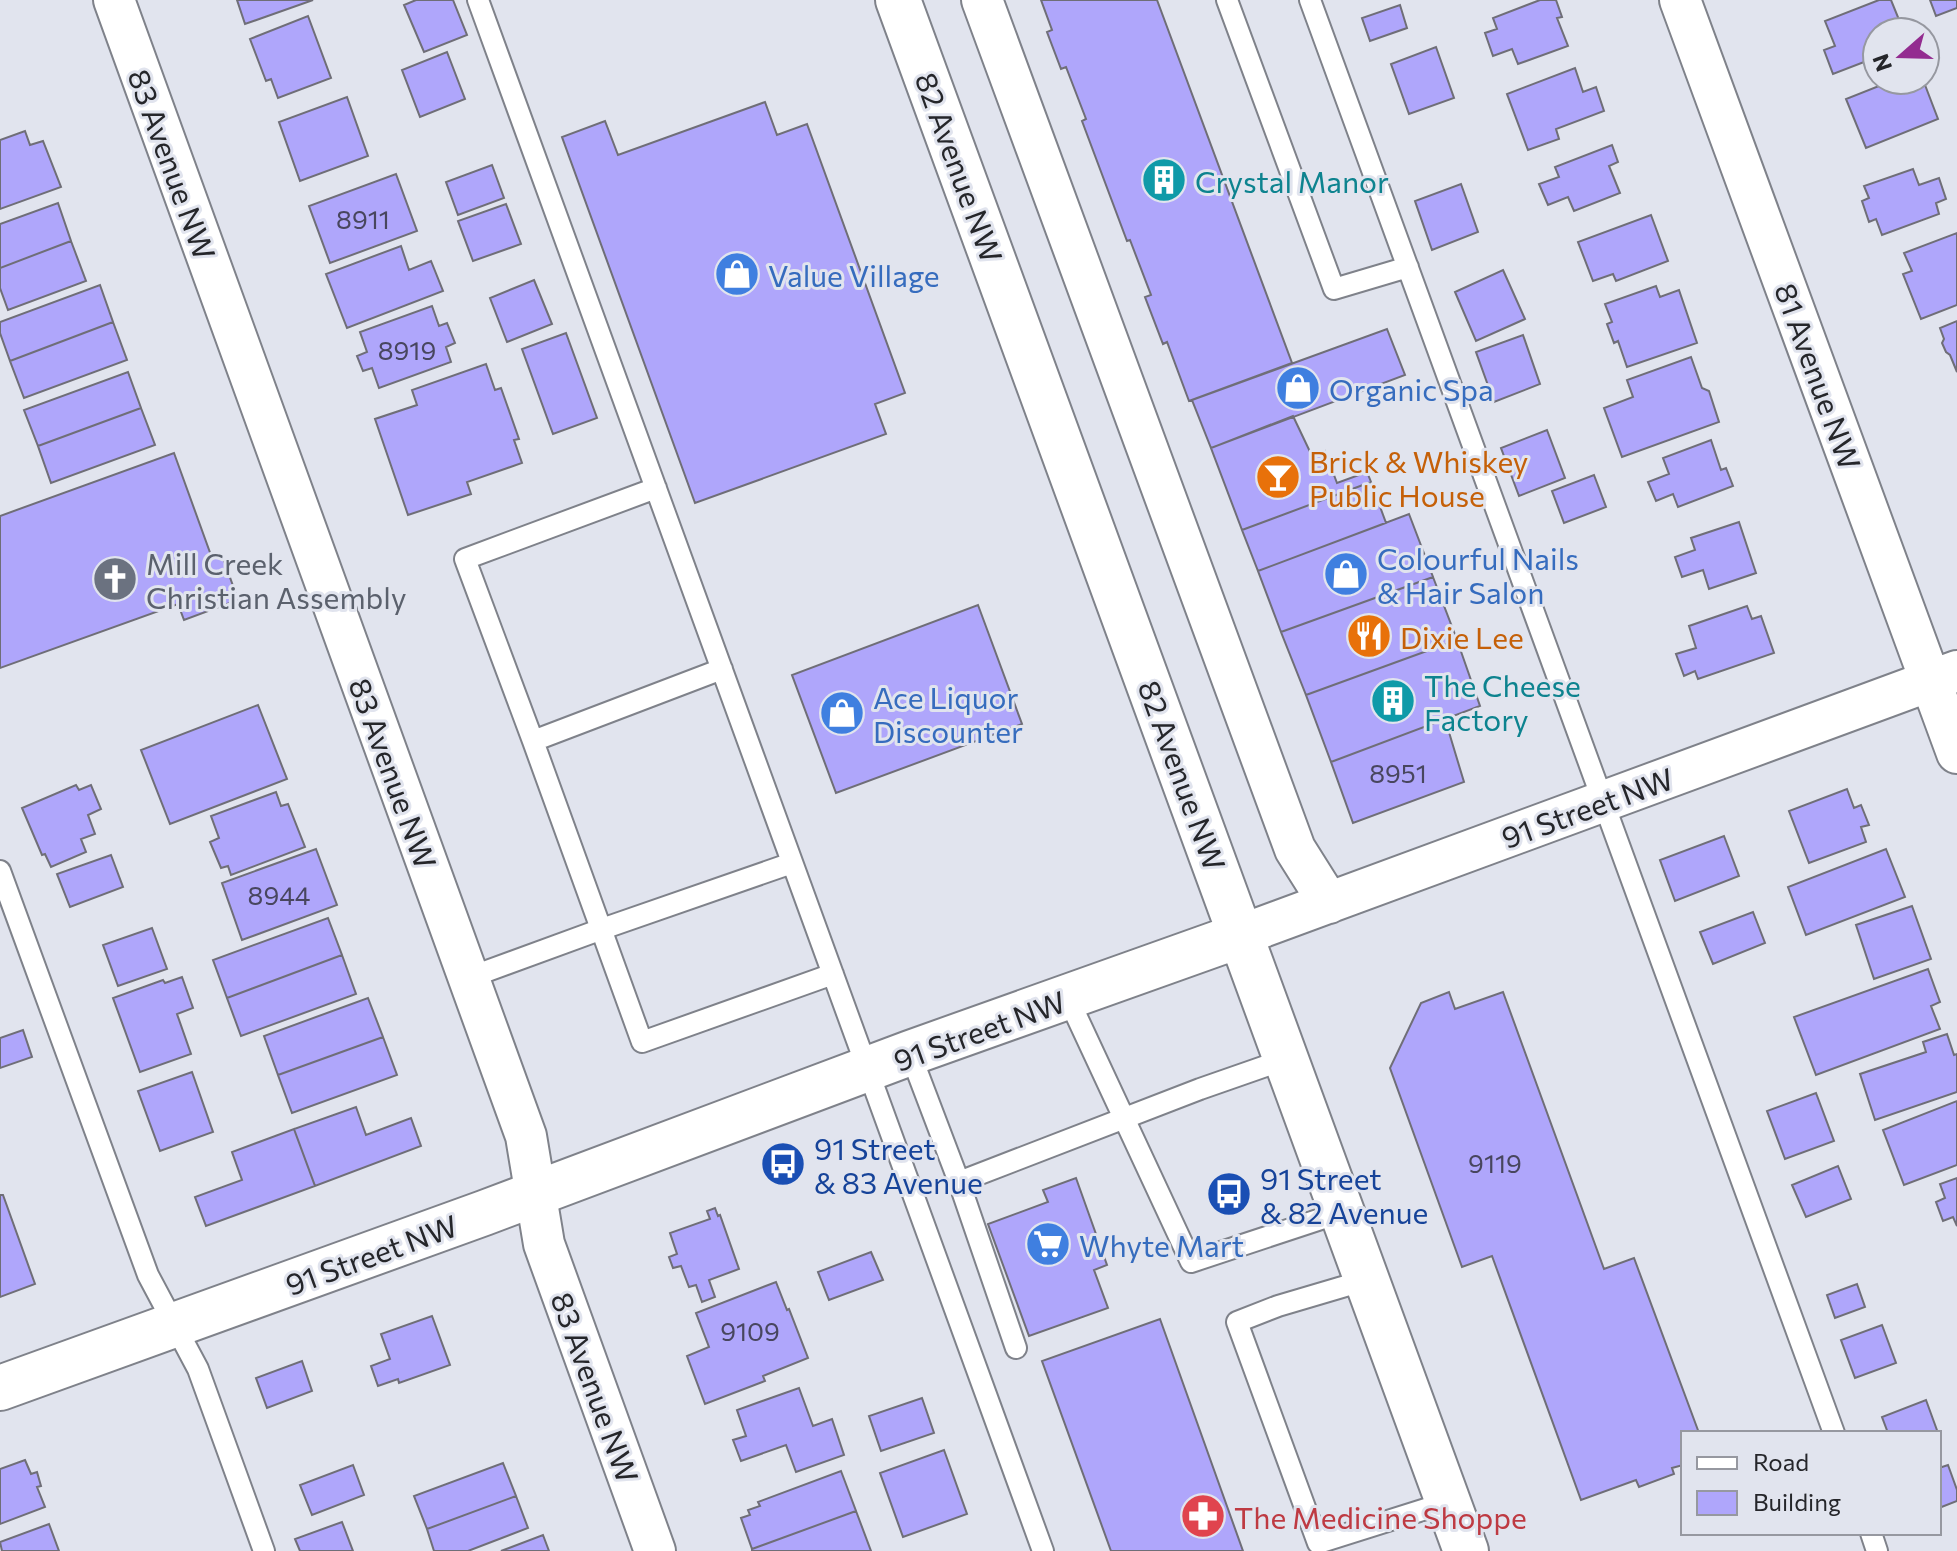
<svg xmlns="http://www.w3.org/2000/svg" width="1957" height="1551" viewBox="0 0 1957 1551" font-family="Commissioner,sans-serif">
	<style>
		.building { fill: #afa6fb; stroke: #6f6e77; stroke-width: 2 }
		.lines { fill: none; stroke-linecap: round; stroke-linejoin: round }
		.lane-casing { stroke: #7f828a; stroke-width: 24 }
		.street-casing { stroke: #7f828a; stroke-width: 44 }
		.secondary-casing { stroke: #7f828a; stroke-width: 48 }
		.lane { stroke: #fff; stroke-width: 20 }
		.street { stroke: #fff; stroke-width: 40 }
		.secondary { stroke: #fff; stroke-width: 44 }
		.labels { text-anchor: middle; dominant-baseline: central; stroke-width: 6; stroke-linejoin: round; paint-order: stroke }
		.number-label { font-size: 26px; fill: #48465e }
		.street-label { font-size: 30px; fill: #25262a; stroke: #e1e4ee }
		.culture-label { font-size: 30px; fill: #0d838f; stroke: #e1e4ee; text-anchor: start }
		.shop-label { font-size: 30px; fill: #366cbe; stroke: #e1e4ee; text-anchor: start }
		.food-label { font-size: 30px; fill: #c56008; stroke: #e1e4ee; text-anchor: start }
		.worship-label { font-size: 30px; fill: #5b616d; stroke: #e1e4ee; text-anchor: start }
		.transit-label { font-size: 30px; fill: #164399; stroke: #e1e4ee; text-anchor: start }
		.health-label { font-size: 30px; fill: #be3a42; stroke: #e1e4ee; text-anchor: start }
	</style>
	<rect width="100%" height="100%" fill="#e1e4ee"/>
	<path class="building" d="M237,0H313L245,24Z
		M416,0H453L467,35L424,52L404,5Z
		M1041,0H1157L1292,363L1189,401L1167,342L1163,344L1145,297L1151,295L1130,240L1127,241L1082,121L1086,119L1066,67L1061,69L1047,32L1052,30Z
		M1540,0H1556L1562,17L1557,18L1568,46L1518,64L1512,49L1493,56L1485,33L1497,29L1493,18Z
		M1879,0H1891L1904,32H1877V57L1833,74L1824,50L1835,46L1825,21Z
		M1930,0H1957V8L1936,16Z
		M1400,5L1407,28L1370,41L1362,18Z
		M308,16L331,78L278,98L271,79L266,81L250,39Z
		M1436,47L1454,98L1409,114L1391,64Z
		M447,52L465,99L420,117L402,70Z
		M1575,68L1583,92L1596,87L1604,111L1556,129L1559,139L1528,150L1507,94Z
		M1894,80H1900L1905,93L1925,85L1938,119L1866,148L1846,99Z
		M347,97L368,156L300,181L279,122Z
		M765,102L777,135L807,124L905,393L875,404L886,434L695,503L562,137L605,121L618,155Z
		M25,131L30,145L43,141L61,187L0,209V140Z
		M1612,145L1618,162L1609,166L1620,193L1574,211L1568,197L1548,205L1539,184L1559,177L1555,167Z
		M492,165L504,198L458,215L446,182Z
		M1913,169L1919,185L1939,178L1946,199L1936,203L1939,214L1882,235L1876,219L1869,222L1862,201L1869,198L1864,186Z
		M396,174L417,231L330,263L309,206Z
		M1461,184L1478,232L1432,250L1415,201Z
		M58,203L71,241L0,268V224Z
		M506,204L521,244L473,261L458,221Z
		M1651,215L1668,261L1616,281L1613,274L1593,281L1578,242Z
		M1957,233V305L1921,319L1903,274L1912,271L1904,253Z
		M71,241L86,281L8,310L0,288V268Z
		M401,246L409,270L431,261L443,291L347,328L326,274Z
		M1503,270L1525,319L1476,341L1455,292Z
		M534,280L552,324L507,342L490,298Z
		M100,285L113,322L10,361L0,333V322Z
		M1656,286L1660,297L1679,290L1697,343L1627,367L1618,341L1614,343L1607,324L1612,322L1605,304Z
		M432,306L439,326L447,323L455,343L446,347L451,362L379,388L372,368L363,371L357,356L367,352L360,332Z
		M1957,321V372L1950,355L1946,352L1942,343L1944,339L1940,328Z
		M113,322L127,360L24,398L10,361Z
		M1387,329L1405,375L1211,448L1192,400Z
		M566,333L597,418L553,434L522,349Z
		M1523,335L1540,384L1494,402L1476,352Z
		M1691,357L1702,388L1709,391L1719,422L1622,457L1604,408L1633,397L1627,380Z
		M486,364L495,390L501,388L519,439L514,440L522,463L467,482L471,494L408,515L375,419L417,405L412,390Z
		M128,372L141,408L38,446L24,410Z
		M141,408L155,445L51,483L38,446Z
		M1293,416L1312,456L1325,451L1337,483L1367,472L1371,482L1242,530L1211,448Z
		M1547,430L1565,478L1519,496L1501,448Z
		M1711,440L1721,470L1726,468L1733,486L1678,507L1673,494L1656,501L1648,482L1669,474L1663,458Z
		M174,453L212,558L222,555L238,600L184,620L178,604L0,668V516Z
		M1594,475L1606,507L1564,523L1552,491Z
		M1371,482L1386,523L1258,571L1242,530Z
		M1409,514L1433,577L1281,632L1258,571Z
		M1739,522L1756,573L1709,589L1703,570L1682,577L1675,557L1695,550L1691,538Z
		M1433,577L1457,640L1306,695L1281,632Z
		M978,605L1022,724L836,793L792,675Z
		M1747,606L1752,619L1761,616L1774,653L1698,679L1695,671L1684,676L1676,654L1696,648L1689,626Z
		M1457,640L1480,706L1331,762L1306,695Z
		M258,705L287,779L170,824L141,750Z
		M1445,719L1464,782L1353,823L1331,762Z
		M76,785L79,790L91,785L101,809L88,815L95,834L81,839L86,852L51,867L45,854L42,855L22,808Z
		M1847,789L1854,808L1861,805L1869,825L1861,827L1866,842L1809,863L1789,811Z
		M276,792L281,806L288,804L305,847L231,875L228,866L221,868L210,842L219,838L211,816Z
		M1724,836L1739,876L1675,901L1660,860Z
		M316,849L337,905L242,940L222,883Z
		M1886,849L1905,897L1806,935L1788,887Z
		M111,855L123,887L70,907L57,874Z
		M1912,906L1931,959L1874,979L1856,925Z
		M1753,912L1765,943L1713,964L1700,932Z
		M328,918L342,955L227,998L213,960Z
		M152,928L167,969L118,986L103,945Z
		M342,955L356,994L241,1036L227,998Z
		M1928,969L1940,1002L1931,1006L1940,1029L1816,1075L1794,1017Z
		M182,977L193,1008L177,1014L191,1054L140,1072L113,998L163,980L165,983Z
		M1449,992L1455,1009L1503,992L1604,1269L1634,1258L1699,1433H1683V1465L1672,1468L1674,1474L1639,1487L1636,1480L1581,1500L1492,1256L1462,1267L1390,1068L1421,1003Z
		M368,998L383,1037L278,1075L264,1036Z
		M23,1030L32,1057L0,1068V1038Z
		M1947,1034L1954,1055L1957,1054V1092L1875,1120L1860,1074L1926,1052L1923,1042Z
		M383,1037L397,1075L292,1113L278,1075Z
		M192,1072L213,1132L160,1151L138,1091Z
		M1816,1093L1834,1141L1785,1159L1767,1111Z
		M1957,1101V1165L1904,1185L1883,1130Z
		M356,1107L366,1135L411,1118L421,1146L315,1186L294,1129Z
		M294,1129L315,1186L206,1226L195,1197L242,1180L232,1152Z
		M1838,1166L1851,1199L1806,1217L1792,1185Z
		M1076,1178L1107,1265L1094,1270L1108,1308L1029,1336L988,1224L1048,1202L1043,1190Z
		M1957,1178V1226L1953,1217L1943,1221L1936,1202L1945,1198L1940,1184Z
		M0,1195H3L35,1284L0,1297Z
		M715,1208L718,1216L720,1215L739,1269L709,1280L715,1297L702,1302L696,1285L689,1287L681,1266L673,1268L669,1257L677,1254L670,1233L710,1219L707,1211Z
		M871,1252L883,1280L829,1300L818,1272Z
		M776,1282L787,1310L789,1309L808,1358L763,1376L765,1381L705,1404L687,1356L709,1347L696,1313Z
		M1857,1284L1865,1307L1835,1318L1827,1295Z
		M432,1316L450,1365L399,1383L398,1379L378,1386L371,1366L390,1359L381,1334Z
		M1160,1319L1243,1551H1111L1042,1361Z
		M1882,1325L1896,1363L1855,1378L1841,1340Z
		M302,1361L312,1391L267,1408L256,1378Z
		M799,1388L813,1426L832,1419L844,1455L796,1472L786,1445L741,1461L733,1440L746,1436L737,1410Z
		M922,1398L934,1433L881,1451L869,1416Z
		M1926,1400L1938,1433H1888L1882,1417Z
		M944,1450L967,1514L903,1537L880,1473Z
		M25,1460L31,1474L37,1472L41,1486L37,1487L45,1507L0,1524V1469Z
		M503,1463L516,1496L427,1529L414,1496Z
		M353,1465L364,1495L312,1515L300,1485Z
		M1948,1465L1957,1490V1501L1939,1508V1468Z
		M841,1471L856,1511L752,1549L741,1518L750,1515L748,1510L760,1506L758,1502Z
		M516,1496L528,1528L468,1551H434L427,1529Z
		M856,1511L871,1551H752V1549Z
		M342,1522L353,1551H300L295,1539Z
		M49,1524L59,1551H2L0,1542Z
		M543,1535L549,1551H501Z"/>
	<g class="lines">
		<g class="lane-casing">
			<path id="lane" d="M478,0L1043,1551
				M1227,0L1334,289L1408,267
				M1310,0L1834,1433
				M656,488L465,559L533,741L642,1042L833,974
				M533,741L722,669
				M0,871L148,1275L198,1369L264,1551
				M468,978L602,929L792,863
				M1068,998L1191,1262L1342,1212
				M910,1053L959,1182L1200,1089L1286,1059
				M959,1182L1016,1348
				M1366,1280L1278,1306L1237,1322L1318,1543L1448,1502
				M1871,1533L1877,1551"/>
		</g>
		<g class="street-casing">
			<path id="street" d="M114,0L526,1136L544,1244L655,1551
				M982,0L1295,849L1329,903
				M1680,0L1957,753
				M1241,935L1957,671"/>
		</g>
		<g class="secondary-casing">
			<path id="secondary" d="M898,0L1466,1551
				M0,1388L484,1213L910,1053L1241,935"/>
		</g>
		<use href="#lane" class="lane"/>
		<use href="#street" class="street"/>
		<use href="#secondary" class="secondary"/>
	</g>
	<defs>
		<g id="building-disc" transform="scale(2.3)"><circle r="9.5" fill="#0f9aa8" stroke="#e1e4ee"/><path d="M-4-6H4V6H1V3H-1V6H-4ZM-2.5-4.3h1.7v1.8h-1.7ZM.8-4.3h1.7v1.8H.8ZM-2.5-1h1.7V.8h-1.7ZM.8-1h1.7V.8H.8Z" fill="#fff"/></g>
		<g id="shop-disc" transform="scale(2.3)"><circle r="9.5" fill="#3f7fe0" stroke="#e1e4ee"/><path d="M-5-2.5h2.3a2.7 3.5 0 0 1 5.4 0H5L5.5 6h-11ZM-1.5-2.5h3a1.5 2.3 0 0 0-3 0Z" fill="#fff"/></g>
		<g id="bar-disc" transform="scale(2.3)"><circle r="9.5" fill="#e8710a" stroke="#e1e4ee"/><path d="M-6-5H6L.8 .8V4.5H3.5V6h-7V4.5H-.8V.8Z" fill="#fff"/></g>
		<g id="church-disc" transform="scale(2.3)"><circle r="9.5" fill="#6b7280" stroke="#e1e4ee"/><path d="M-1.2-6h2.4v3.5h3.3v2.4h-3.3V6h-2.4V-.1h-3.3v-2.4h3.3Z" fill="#fff"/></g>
		<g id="restaurant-disc" transform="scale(2.3)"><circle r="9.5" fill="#e8710a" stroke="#e1e4ee"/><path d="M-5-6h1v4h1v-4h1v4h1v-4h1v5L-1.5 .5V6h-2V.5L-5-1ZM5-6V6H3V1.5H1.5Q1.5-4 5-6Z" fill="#fff"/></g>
		<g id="bus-disc" transform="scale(2.3)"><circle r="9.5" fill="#1a4fb4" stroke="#e1e4ee"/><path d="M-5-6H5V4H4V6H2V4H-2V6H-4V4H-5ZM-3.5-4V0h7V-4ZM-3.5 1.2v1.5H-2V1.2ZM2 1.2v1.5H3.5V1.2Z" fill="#fff"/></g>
		<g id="supermarket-disc" transform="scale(2.3)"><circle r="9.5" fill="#3f7fe0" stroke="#e1e4ee"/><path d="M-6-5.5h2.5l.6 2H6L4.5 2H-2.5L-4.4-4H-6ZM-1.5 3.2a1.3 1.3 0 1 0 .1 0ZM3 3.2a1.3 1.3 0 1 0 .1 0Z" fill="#fff"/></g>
		<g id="pharmacy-disc" transform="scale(2.3)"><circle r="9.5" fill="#e0444e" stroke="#e1e4ee"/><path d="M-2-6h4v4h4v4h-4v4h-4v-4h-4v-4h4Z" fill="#fff"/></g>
	</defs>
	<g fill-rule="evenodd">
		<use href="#building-disc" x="1164" y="180"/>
		<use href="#shop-disc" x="737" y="274"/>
		<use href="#shop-disc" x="1298" y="388"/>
		<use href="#bar-disc" x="1278" y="477"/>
		<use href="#shop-disc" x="1346" y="574"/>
		<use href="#church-disc" x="115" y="579"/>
		<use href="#restaurant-disc" x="1369" y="636"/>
		<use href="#building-disc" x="1393" y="701"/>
		<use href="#shop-disc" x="842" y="713"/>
		<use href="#bus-disc" x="783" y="1164"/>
		<use href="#bus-disc" x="1229" y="1194"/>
		<use href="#supermarket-disc" x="1048" y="1244"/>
		<use href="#pharmacy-disc" x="1203" y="1516"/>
	</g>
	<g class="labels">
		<g class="number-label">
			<text x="363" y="218">8911</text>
			<text x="407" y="349">8919</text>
			<text x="1398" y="772">8951</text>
			<text x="279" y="894">8944</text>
			<text x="1495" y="1162">9119</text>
			<text x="750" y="1330">9109</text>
		</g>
		<g class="street-label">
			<text transform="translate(173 164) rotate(70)">83 Avenue NW</text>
			<text transform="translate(960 167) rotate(70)">82 Avenue NW</text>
			<text transform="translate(1819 376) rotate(70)">81 Avenue NW</text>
			<text transform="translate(394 773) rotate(70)">83 Avenue NW</text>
			<text transform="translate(1183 775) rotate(70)">82 Avenue NW</text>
			<text transform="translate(1587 807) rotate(-20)">91 Street NW</text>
			<text transform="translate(979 1030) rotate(-20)">91 Street NW</text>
			<text transform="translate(371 1254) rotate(-20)">91 Street NW</text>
			<text transform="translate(596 1387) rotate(70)">83 Avenue NW</text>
		</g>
		<g class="culture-label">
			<text x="1195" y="180">Crystal Manor</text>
			<text x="1424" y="684">The Cheese<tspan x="1424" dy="34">Factory</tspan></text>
		</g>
		<g class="shop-label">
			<text x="768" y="274">Value Village</text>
			<text x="1329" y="388">Organic Spa</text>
			<text x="1377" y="557">Colourful Nails<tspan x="1377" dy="34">&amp; Hair Salon</tspan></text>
			<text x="873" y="696">Ace Liquor<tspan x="873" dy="34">Discounter</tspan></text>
			<text x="1079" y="1244">Whyte Mart</text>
		</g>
		<g class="food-label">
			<text x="1309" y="460">Brick &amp; Whiskey<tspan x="1309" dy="34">Public House</tspan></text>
			<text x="1400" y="636">Dixie Lee</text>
		</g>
		<g class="worship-label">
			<text x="146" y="562">Mill Creek<tspan x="146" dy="34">Christian Assembly</tspan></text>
		</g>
		<g class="transit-label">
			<text x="814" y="1147">91 Street<tspan x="814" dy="34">&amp; 83 Avenue</tspan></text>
			<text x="1260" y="1177">91 Street<tspan x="1260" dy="34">&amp; 82 Avenue</tspan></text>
		</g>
		<g class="health-label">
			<text x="1234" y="1516">The Medicine Shoppe</text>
		</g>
	</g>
	<rect x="1681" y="1431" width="260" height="104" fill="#e1e4ee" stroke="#9698a0" stroke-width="2"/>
	<rect x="1697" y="1457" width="40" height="12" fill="#ffffff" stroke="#9698a0" stroke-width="2"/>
	<text x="1753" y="1471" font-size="24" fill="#25262a">Road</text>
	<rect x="1697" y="1491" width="40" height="24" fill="#afa6fb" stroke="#9698a0" stroke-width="2"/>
	<text x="1753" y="1511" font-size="24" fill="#25262a">Building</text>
	<g transform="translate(1901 56) rotate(250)"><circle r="38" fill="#e1e4ee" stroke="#9698a0" stroke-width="2"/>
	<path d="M0-6L14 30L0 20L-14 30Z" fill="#932c90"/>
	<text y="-12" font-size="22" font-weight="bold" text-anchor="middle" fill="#25262a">N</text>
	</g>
</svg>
